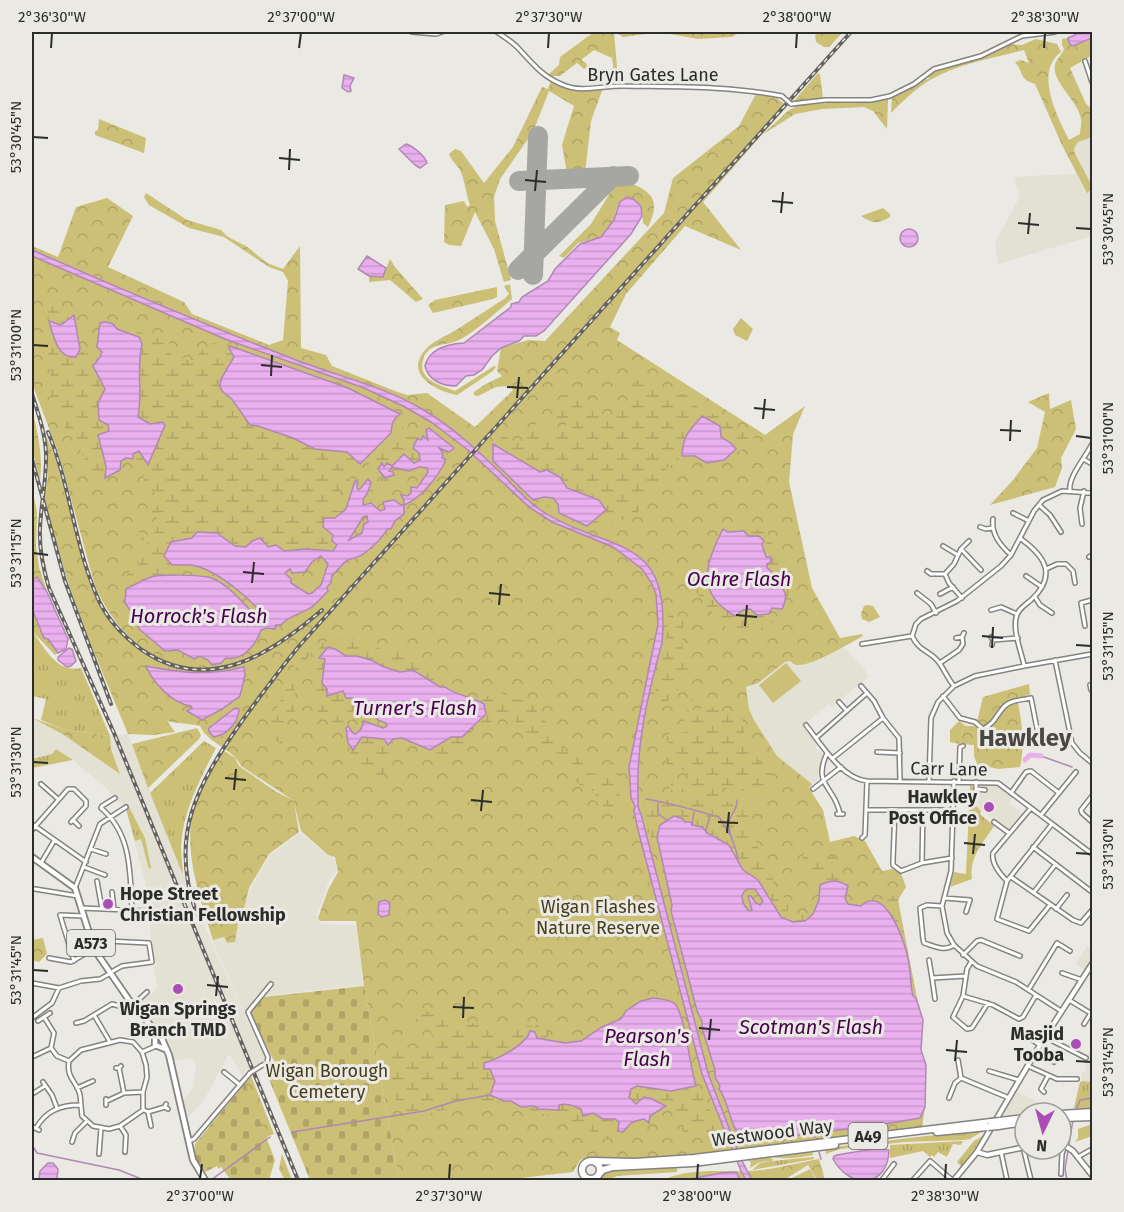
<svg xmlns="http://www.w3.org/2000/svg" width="1124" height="1212" viewBox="0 0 1124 1212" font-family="'Fira Sans',sans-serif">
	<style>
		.built { fill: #e3e1d4 }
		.grass { fill: url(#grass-tufts) }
		.forest { fill: url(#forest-crowns) }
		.wetland { fill: url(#wetland-marsh) }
		.cemetery { fill: url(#cemetery-stones) }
		.pitch { fill: #ccbf76 }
		.water { fill: url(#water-rules); stroke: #b088b3; stroke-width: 1.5; fill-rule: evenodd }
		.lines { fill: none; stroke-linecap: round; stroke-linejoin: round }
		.stream { stroke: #b088b3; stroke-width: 1.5 }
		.river { stroke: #e9afee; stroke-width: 5 }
		.runway { stroke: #a6a6a2; stroke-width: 20 }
		.street-casing { stroke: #84837f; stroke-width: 6 }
		.secondary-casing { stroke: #84837f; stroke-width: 7 }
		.primary-casing { stroke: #84837f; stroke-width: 8 }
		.highway-casing { stroke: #84837f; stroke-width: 9 }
		.street { stroke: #fff; stroke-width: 3 }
		.secondary { stroke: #fff; stroke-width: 4 }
		.primary { stroke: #fff; stroke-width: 4.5 }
		.highway { stroke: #fff; stroke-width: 6 }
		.rail-casing { stroke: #63625f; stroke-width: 4 }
		.rail { stroke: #eae9e4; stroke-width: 1.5; stroke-dasharray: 4.5; stroke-linecap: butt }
		.street-bridge-casing { stroke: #84837f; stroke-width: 6; stroke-linecap: butt }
		.highway-bridge-casing { stroke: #84837f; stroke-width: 9; stroke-linecap: butt }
		.street-bridge { stroke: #fff; stroke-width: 3 }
		.highway-bridge { stroke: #fff; stroke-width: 6 }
		.ticks { fill: none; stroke: #2c2c2a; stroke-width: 2 }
		.poi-dot { fill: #ac4cb5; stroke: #eae9e4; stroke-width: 2 }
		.labels { text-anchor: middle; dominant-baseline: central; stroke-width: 6; stroke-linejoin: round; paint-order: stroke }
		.shield { fill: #eae9e4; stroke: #656562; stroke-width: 1.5 }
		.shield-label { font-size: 16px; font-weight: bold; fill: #2c2c2a }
		.street-label { font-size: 18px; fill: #2c2c2a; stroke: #eae9e4 }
		.poi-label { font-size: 18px; font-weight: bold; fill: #2c2c2a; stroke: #eae9e4; text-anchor: end }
		.park-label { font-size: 18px; fill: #453e1a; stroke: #eae9e4 }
		.water-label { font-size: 20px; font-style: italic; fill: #47004d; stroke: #eae9e4 }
		.district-label { font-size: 24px; font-weight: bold; fill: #484743; stroke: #eae9e4 }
		.neatline { fill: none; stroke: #2c2c2a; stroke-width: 2 }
		.ticks-label { font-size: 15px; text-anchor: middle; fill: #2c2c2a }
	</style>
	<defs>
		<pattern id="grass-tufts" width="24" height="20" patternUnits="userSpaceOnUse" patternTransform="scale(1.5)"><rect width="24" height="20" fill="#ccbf76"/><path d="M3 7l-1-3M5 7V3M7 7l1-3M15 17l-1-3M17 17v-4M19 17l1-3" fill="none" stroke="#afa466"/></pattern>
		<pattern id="forest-crowns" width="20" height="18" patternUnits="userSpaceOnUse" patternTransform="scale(1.5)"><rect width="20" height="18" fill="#ccbf76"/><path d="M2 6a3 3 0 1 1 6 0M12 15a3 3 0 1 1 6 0" fill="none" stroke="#afa466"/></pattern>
		<pattern id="wetland-marsh" width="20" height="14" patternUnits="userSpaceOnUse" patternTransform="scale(1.5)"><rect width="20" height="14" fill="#ccbf76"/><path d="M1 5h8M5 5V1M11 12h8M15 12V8" fill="none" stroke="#afa466"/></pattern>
		<pattern id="cemetery-stones" width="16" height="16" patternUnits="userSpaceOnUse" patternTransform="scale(1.5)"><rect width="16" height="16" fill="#ccbf76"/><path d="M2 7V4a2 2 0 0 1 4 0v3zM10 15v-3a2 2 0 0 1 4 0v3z" fill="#afa466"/></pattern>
		<pattern id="water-rules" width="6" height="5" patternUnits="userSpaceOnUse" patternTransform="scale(1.5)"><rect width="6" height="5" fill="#e9afee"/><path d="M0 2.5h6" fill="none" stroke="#c897cc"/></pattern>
	</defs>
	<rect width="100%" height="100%" fill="#eae9e4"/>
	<path class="built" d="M1092,137V236L998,264L995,243L1020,196L1013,177L1075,174L1074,148L1078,142Z
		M842,648L846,649L865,670L868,677L832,707L829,704L803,725L816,742V748L823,755L817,781L812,784L777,756L754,720L749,709L745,686L758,683L785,662H790L794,666H799Z
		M32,718L64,735L120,772L111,749L110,736L128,734L184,877H189L195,900L208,934L243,1012L266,1059L265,1062L245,1071L242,1075L229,1054L204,1100L187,1119L182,1102L194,1086L196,1064H194L192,1058L174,1061L163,1035L137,1008L140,1003L157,989L154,966L157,965L150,941L151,904L126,809L106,788L73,760L57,749L52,754L32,759Z
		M973,784L996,785L1013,797L1009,803L1021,812V814L1008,831L977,807L976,803H973Z
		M300,833L328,856L334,858L337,871L329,881L317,915L321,924L356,925L363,985L262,996L245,1015L212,940L224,938L227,943L235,942L238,923L241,922L250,889L270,855Z
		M1087,946L1092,949V961L1086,971L1075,964Z
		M1092,1046V1081H1082L1081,1075L1086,1069L1085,1061Z
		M1016,1091L1036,1100L1033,1113L1001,1116Z"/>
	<path class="grass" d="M32,631C45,648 56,673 81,668L110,736L66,730L41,720L46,699L32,696Z
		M959,721L966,726L962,731L960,744L950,742V730Z
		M204,741L216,748C200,779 183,811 181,846C181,856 183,866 183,875L150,793Z
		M56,749L73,760L32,768V759L52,754Z
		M970,785L973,787V803L981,811L980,814L994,826C983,843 969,857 972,879L950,887L954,872L966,874Z
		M129,807L145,838L151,868L149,869L141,839L135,841L126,809Z
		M1083,1081L1092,1082V1109L1074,1108L1080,1082Z
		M1092,1124V1136L1075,1142L1078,1138V1129Z
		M986,1129L970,1139L964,1140L904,1142L840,1149L826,1154L825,1148Z
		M984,1135L962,1167L957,1162L974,1141Z
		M963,1141L961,1145L953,1144L947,1157L938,1152L934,1157L932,1155L930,1157L923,1151L890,1158V1145Z
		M812,1150L813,1155C798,1158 782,1160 767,1156Z
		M763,1156L773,1159L772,1161L814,1157V1159L752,1170L760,1163L771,1161L760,1162L750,1168L751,1162L746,1159Z
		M677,1166V1172L617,1176L607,1180H599L602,1173L612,1169Z"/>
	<path class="forest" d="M594,32H614L618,79L615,78L612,58L594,50L581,60L586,63L588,67L584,69L577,63L560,76H551L549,74L559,65L560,57Z
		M615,32H751H741L731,37L698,39L660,32L623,37Z
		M820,32H843L829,47H824L816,42L815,35Z
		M1068,38L1069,43L1073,46L1092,39L1091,56L1070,68L1086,104L1092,109V137L1078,142L1074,149L1075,154L1092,186V189L1087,193L1062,145L1035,84C1019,79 1024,73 1015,62L1021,60L1029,63L1024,50C993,58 958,64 930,80C915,89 903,101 891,113L892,96L921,80L929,79L927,75L934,70L986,55L1009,44L1022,45L1036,39L1057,44L1061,52C1034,72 1057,116 1069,140L1080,134C1080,130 1082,124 1081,119C1079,102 1051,81 1055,65C1056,59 1062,55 1064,49L1062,45V39Z
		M818,73L820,75L823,99L793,102Z
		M551,81C568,90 584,89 603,88L591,121L585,173H567L562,145L574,106L549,91L533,132L500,179L494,197L495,221L511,280L504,282L494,249L475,212L461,246L449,245L444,242L445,205L464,201L467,207L470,205C466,194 465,181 460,170C457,165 451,160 449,154L455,149L461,151L484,183L513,147L542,87L548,89Z
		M757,92L774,96L787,106L703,202L741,250L685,226L626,294L610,327L620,333L617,340L765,435L805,406L793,434L789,482L812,588L840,638L862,634L863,636C848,644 814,665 799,665C794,666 794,664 790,661L785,662L758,683L746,687L749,709L754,720L777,756L812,784L809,788L823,810L830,842L854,836L865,841L882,871L892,869L901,873L906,887L898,900L918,1003L923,1020L921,1050L926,1065L925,1107L922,1127L684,1155L634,1159L587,1157L580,1160L573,1172L503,1180H399L364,986L356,921H320L318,918L328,890L338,872L335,857L328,855L301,831L294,803L299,832L269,854L249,888L241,922L238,923L235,942L227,943L224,937L213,940C199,894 179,843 198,795C205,779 214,765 223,750L235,758L239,766L275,791L294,801L241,766C232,747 209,745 200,726C189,723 179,724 167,721L175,732L153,735L128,734L91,645L70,588L44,502L48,476V451L45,433L56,460L89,582C103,616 118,634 147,656L151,657L152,655C125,637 108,615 95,586L59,455L32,383V246L58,257L76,207L107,198L133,216L108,267L184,302L192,314L269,345L283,340L288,281L283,272L269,267L224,237L189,228L149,205L144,197L146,193L187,220L221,230L228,237L246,246L267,263L283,269L300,246L301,348L326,355L332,366L395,391L407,395L427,393L475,427L513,390L511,386L496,387L478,396L474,395V392L484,385L502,376L497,371L501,348L528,340L545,341L664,213L673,178L739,126Z
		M888,99L887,129L873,111L864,107L822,109L795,114L762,135L789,110L799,105Z
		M99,119L146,138L144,153L95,135V131L98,130Z
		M626,181C653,192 661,200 648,227L643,223L642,211L622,200L616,210L614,220L601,237L578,243L564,258L559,256L591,224L616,183Z
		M883,208L890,214V217C878,224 873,224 861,216Z
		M390,259L395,267L423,299L416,302L390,280L369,282V276H383Z
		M510,284L512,299C496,312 479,329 461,339C453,344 443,343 434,347C429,349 424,354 423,360C417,380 442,386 455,391L494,366L496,367L493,371L457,395C433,390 401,372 429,346C435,341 445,336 453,332C470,321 487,310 504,299L509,294L504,286Z
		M497,287V297L493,299L433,313L428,305L435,300Z
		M741,318L753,329L747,341L735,335L733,329Z
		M1049,393L1050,409L1071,400L1076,429L1061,458L1062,468L1055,487L990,505L1014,479L1037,448L1045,412L1028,402Z
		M32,409C38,434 43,455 40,481L32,448Z
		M32,488L37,512L36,546L39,567L47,592L37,578L32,579Z
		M868,605L873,606L880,617L869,622L862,619L861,614L864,606Z
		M32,609L44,638L48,639L58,653L55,655L32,631Z
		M1029,684L1030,694L1017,699C1022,720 1025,746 1020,767L998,769L977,764L974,756V745L960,744L962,731L966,726H976L983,697Z
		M32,718L66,730L110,736L111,749L120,774L64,735Z
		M197,728L201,735L199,739L148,788L132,744Z
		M43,938L47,954L39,962L32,960V940Z
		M251,1076L274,1134L269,1136L252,1149L237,1093Z
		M282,1154L292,1180H285L279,1169Z
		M819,1159L825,1180H817L808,1165L784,1180H663C689,1168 722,1172 750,1171C773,1170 797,1163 819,1159Z"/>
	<path class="wetland" d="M48,296L64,309L71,310L74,315L61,325L49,321L46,298Z
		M102,318L125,325H132L139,332L169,341L171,354L178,360L184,358L189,361H196C198,351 204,348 213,343L222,346L224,345L232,352L234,357L221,379L223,392L231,398L250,425L293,438L315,449L347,452L360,464L352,472L345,497L343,495L346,487L343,486L335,506L337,511H343L335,518L330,533L337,545L333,551L306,549L284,551L252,541L246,547L235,546L217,533L192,538L164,556L172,565L169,575L152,577L126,589L123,585V578L139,563L136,555L148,544L138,537V532L149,535L154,533C158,527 159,522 155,515L151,514L154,507L150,502L154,499L155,494L145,482L141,470L126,458L139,450L148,464L165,425L163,422L150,424L138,417C140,405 139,396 138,383C137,370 139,357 142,344C130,337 114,320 100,323Z
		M54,338L58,346L77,353L80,349L82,352L93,350L97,347L102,352L100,357L93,366L105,389L98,403L108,425L109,431L98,435L106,466L105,478L102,480L91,472L77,443L66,430L57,409L59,406L49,390L51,376L47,345Z
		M650,376L663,389L687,395L699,408L722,418L731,426L755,439L749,446L724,460L736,449L731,443L721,437L720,426L702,416C689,432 683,434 682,456L659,475L657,486L640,503L638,513L630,519L591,524L606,510L592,497L567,488L493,444L505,435L519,444L523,441L533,424L538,425V429L556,432L565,431L567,420L560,422L554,426L550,424L549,420L563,405L564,395L569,393H574L580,405L584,408L592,402C591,412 598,411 605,418C622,413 631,397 636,381Z
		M403,427H407L406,431L410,438L426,430L429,441L423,437L420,460L414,463L399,460L392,466L383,467L382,464V475L393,472H389V469L392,467L409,471L395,476L384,485L380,484L381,477L378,470L368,468V465L375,457L374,451L377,448H380Z
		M361,475L375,478L376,482L372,495L378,511L363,505V499L367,494L371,483L368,480L359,490L357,488V482L355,481Z
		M544,497L553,498L558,504L559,513L533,500Z
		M761,529L767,530C768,538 772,542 775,549C779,559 773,564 785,570L791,591L786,599C786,589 780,586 778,577L767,568V564L771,562L766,557L759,536H748L744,531Z
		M707,562L709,589L743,610L750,609L757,615L769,614L775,621L737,639L705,604L695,590L700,570Z
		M668,610L685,623L681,633L683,651L689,657L690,669L685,682L678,686V697L652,706C658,674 669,643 668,610Z
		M334,638L358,639L390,653L393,648L428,665L430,673L445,687H440L414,670L400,672L384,667L371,660L357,656H346L335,649L320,658L325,659L322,675L353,697L368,702L370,707H363L360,713L364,721L361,729V723L354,718L350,712L346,711L343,714V718L348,726L346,728V734C339,721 320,720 315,705C312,693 321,663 316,652L323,643Z
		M307,649L311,654C296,668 292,692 295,712L288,717L282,744L272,739L274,731L267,728L296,669L293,667L294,662Z
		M496,690L514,699L527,701L536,708L538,715L554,728L559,745L567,752L577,754L581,758L582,766L586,772L595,775L604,772L612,760L620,762L618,786L620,796L626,797L628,808L621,805L614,810L603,806L593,791L587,792L584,788L575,781L569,769L560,759L543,750L532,741L518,723L509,717L493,720L483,729L478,725C465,738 457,753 444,767L430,750L451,737H462L485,714L484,704L474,698L483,699Z
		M691,699L693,700L692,709L700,715L701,706L707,702C720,717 729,708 742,719L745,739L756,751L758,761L770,772L771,777L774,778V785C755,803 751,786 730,792L725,786L719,789V793L729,803L734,804L737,796H747L748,813C738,809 725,812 714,812C700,811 688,804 676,798H696L699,795L695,792L688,793L670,790L669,786L677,779L685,786L690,785C687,770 682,766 667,767L665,757L673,749L665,737L667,734L687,732L683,725Z
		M362,737L393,739V748L384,776L373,779L355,772L348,743L353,749Z
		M645,797L677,800L708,812H741L748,815L754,834L758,837L756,845L770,865L774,887L783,897L792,903L787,910C796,920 803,914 814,911L805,921L793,922L781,917L758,880L743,870L729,845L691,822L660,825L657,837L651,838L642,803Z
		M806,850H818L827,858L835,856L836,864L830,868L831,871L845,878L848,886C837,879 831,880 820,885L818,880L810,878L805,869L802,851Z
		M896,893L901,894L898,900L908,956L892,917L882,905Z
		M417,1009L499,1030L525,1025L535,1027L537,1023L551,1034L544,1039L529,1037L493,1061L490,1069L495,1081L494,1096L504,1101L462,1105L410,1119V1112C390,1107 388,1071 393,1054L399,1051L413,1054L417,1044L423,1041L426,1046L433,1039L430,1027L417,1019L409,1022L402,1019L407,1011Z
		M637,1086L681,1090L696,1086L719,1126L726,1144L710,1136L685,1134L682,1130C683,1112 668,1105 652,1099L637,1104L629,1097L631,1089Z
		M564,1103L581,1109L587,1115L593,1113L603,1119L615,1118L619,1122L618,1131L623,1132L619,1138L605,1139L583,1127L521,1107L559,1109V1105Z"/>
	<path class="cemetery" d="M364,986L399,1180H310L266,1072L275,1063L250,1012L263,997Z
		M245,1083L275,1160L269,1180H231L221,1167L218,1169L217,1166L203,1173C197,1164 194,1155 195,1144Z"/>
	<path class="pitch" d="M786,663L801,681L773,703L759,685Z
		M810,1169L816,1180H788Z"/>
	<path class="water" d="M1081,32H1092V38L1073,46L1069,43L1068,38Z
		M344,75L354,78L350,86L351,91L348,92L342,88Z
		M406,144C413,146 425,156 427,163L420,168L415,165L399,149Z
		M627,197L633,199L641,206L642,216L631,234L544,331L536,336H524L519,341L501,348L492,356L482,370L474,375L466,376L456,386C442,386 428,380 425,366C429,348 448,344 464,343L511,307V304L519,302L522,297L548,281L555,269L580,244L601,237L614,220L620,202Z
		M900 238a9 9 0 1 1 18 0a9 9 0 1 1-18 0Z
		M32,250C118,288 204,324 291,358C336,376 381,385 422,409C453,427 478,451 503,475C515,487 526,500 539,509C608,555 672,530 662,643C648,694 636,743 638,796C638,804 637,807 641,814L708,1073L740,1157L752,1180H746L741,1171L702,1074L638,830L634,811L635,806L631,798L629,767L658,624L656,594L651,582L642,569L613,547L552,522L529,507L468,450L431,422L403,406L364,388L225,339L32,256Z
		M367,256L386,268L383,277L369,276L358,269Z
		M74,315L80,349L76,357C58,360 53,335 49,321L61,325Z
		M106,322L113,324L117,329L139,337L142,344C136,372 143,391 138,417L150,424L163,422L165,425L148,465L139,451L133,454V459L126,458L121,461L120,470L105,478L106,466L98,435L109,431L108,425L99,420L98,403L105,389L93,366L100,357L102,352L97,347L100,323Z
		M230,346L348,388L400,414C392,420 392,424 391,433L360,464L347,452L315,449L293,438L258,426L250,425L231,398L223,392L220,387L221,379L234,357L229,348Z
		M702,416L720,426L721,437L731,443L736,449L724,460L707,463L695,456H682C683,434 689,432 702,416Z
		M429,428L454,448L449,452L439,448L443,453L442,458L445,459V462C437,478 420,499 404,505V514L395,521L391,529H387C384,537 365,555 357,557C354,559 351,558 348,560C341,564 339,570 332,575L331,583L327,587L328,591C322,596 318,603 310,608C301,614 288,616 281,625H276L275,629L266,628L261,630C256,645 243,661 226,658L221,663L212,665L208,660L200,656L194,659L178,650L165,651L138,628V621L125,603L126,589C134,585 143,580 151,577C162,574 196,575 208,577C225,580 250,609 260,623L267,622C256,602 219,572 196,566C189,564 180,565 172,565L164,556L171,542L192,538L197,532L217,533L235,546L246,547L252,541L260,538L268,547L276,545L284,551L306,549L333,551L337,545L332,541L333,535L323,527L324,518H335L346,509L355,481L358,482L357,488L359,490L368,479L371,483L367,494L363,499V505L371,503L380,511L385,509L383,502L394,500L401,505L404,504V500L401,495L408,496L411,493V487L417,488L428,472L427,468L419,467L409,471L392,467L389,471L393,472L394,475L385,478L378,469L382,463L384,467L387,463L392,466L404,454L414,463L420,460L419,453L413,448L417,439L421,440L423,436L428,440L426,430ZM367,516L368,522L364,524L362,533L349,540L363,517ZM321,556L328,564L321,585L312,593L308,594L291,583V579L285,573L290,569L292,573L305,572L312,562Z
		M493,444L540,472L547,470L560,477L567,488L599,500L606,510L587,526L559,513L558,504L553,498L544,497L533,500L493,461Z
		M723,529L728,532L744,531L748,536H759L764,541L762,545L766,557H771V562L767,564V568L778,577C781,593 791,590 782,609L772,608L769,614L757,615L750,609L743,610L735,616C695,593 705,564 723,529Z
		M37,577L47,592L68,639L66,649L58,653L48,639L44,638L32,609V581Z
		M328,647L335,649L346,656H357L371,660L384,667L400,672L413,670L440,687H445C457,696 471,696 484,704L486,714L462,737H451L430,750L402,738L393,739L388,745L384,739L362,737L353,750L348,743L346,728L348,726L353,733L356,734L361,729L364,721L383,728L387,726L386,723L378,720L368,703L354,706L353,698H346L343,691L327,696V689L322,683L325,659L319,658Z
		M69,648L72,649L76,661L71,666L67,667L58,660V657Z
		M146,666C183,673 207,676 244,667L245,675L240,696L222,709L202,720L187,711L192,708L191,706C173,704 153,683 146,666Z
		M235,708L239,709C238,723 228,734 214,737L209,732V728Z
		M674,816L683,819L685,822H691L692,825L702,827L707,833L729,845L743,870L758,880L781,917L793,922L805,921L813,914L819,900L820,885C831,880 837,879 848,886L845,898L848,904L861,906C885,883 905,942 908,959C911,971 910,984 913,996L916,998L923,1020L921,1050L926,1065L925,1107L920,1118L867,1127L820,1132L816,1133L814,1137L807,1134L749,1142C729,1135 731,1104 719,1089L720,1086L715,1077V1070L702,1028V1021L697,1011L671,911L672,905L657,837L660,825ZM747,889H755L763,901L760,905L755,902L751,896H748L752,910L749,911C743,905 738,895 747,889Z
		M385,900L390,903L389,915L382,917L378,914L379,902Z
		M653,998C660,999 670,999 675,1004C685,1015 690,1068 696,1086L671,1091L637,1086L631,1089L629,1097L636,1104L644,1097L652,1099L666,1106L650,1116L649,1123L644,1119C631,1122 632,1121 623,1132L618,1131L619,1122L615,1119H603L593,1113L583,1116L581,1109C573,1106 567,1103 559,1105V1110L539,1109L534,1106L521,1107L511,1101H504L490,1095L495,1081L490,1069H484V1063C497,1060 527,1044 530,1031L535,1032L537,1038L565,1043L581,1041L602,1027L621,1019L626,1011L641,1001Z
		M878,1148L889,1150C888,1188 850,1190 833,1159L834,1156L837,1155Z
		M48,1163H53L58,1169L57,1180L39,1179L40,1171Z
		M736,1172L740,1180H685L721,1173Z"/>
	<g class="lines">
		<path class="stream" d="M1041,756L1072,767
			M646,799C671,803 694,810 719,817L732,838
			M737,800C738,810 730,813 729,823C728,837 738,848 738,862
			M658,803V814L667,820
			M692,825L694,812
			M706,830L710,816
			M1075,1112L1080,1100L1092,1098
			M292,1132L424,1111L456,1101L490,1095
			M32,1145L37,1153L119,1170L144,1180
			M819,1152L821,1159
			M211,1180L270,1137
			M1067,1180L1065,1169L1073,1120"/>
		<path class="river" d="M1025,760L1030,755L1041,756"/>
		<path class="runway" d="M519,181L629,176
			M518,270L613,176
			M533,275L538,136"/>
		<g class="street-casing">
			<path id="street" d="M412,32L436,34L442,32
				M497,32C504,37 513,42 519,49C532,63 542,76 561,84C582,94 603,85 625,86C677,87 730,86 782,96
				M1085,61L1092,82
				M791,104L826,100H871L890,96L914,84L934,69L981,56L1022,36L1055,32
				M1085,460L1092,464
				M1070,490C1068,477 1085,458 1092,444
				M1039,505L1050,515L1061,532
				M1013,513L1029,521
				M993,519C991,534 1000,545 1011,555
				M1082,524L1080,508L1084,491
				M980,527L986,529L992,528
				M1021,539C1046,557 1057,576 1031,600C1025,605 1017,610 1016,618C1013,632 1021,651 1024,665
				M943,546L958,555
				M961,549L981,570
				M1089,557L1092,555
				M1046,569L1057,564H1066L1073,571L1075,583
				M927,571L931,574H945
				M1026,576L1042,587
				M917,593L931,604L936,613
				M940,594L953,587
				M1035,597L1040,605L1052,613
				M962,598L949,583L945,574L954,564L961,549L969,541
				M991,610L1001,607L1017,614
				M1085,626L1081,603L1092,600
				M991,637L993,640L992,645
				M956,638L962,637L964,633
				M993,640L1018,638
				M862,644L912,636
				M1055,660L1072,743L1080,753L1092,763
				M940,663L959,650L963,644L962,637
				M861,686L874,701L883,718L899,738L900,781
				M954,686C947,678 944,668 937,660C928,650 919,651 912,636L916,624L921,619L957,601L1001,566L1011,555L1034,511L1043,500L1062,491L1092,493
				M1091,690L1090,685H1092
				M943,696L960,718L975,722L983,729C996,722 995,717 1003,708C1009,700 1022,700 1031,698L1039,739L1030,741
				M839,702L847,711
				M806,725C821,744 842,779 867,781L998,783L1092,854
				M816,738L867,693
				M1039,739L1044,743
				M877,752L900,753
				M827,753C812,786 835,786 840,814
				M833,758L883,718
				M929,781L931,718L938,702L954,686L975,676L1024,666L1092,654
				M954,781L951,871L942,906L947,933L954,945L977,966L1016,982L1061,1011
				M959,781L960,747L963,746
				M976,782V789L985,790
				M41,784L58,799
				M813,789L841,767
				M1011,793L1026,772L1031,771L1059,793
				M1092,796L1081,810L1082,813L1092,822
				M115,798L102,806L101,808C132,834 130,873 132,910
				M866,810H953
				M895,810L893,860V865L901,871L922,863L952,858
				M837,814H843
				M1041,815L1076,772
				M73,820L79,826
				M994,822L1009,833
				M32,824L86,862
				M32,830L68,789H74L86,801V806L71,822
				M862,838L865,835L867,781
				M1033,847L1092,892
				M91,849L106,854
				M41,863L54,841
				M922,863L923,810
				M84,867L105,875
				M1011,877L1073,920L1081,923L1092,910
				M97,881L102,909
				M1007,881C1000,874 991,863 993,853L1031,808
				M75,888L100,824L126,807
				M35,889L78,896
				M112,892L114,909
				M1034,892L1055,865
				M944,898L970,900L966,912
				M1050,905L1029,931L997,919L1007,881L1052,824
				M942,906L927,905L920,908L923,939L924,943C934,946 944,952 954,945
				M81,908L150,911
				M1056,909L1067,895
				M963,955L977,941L981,940L1020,956
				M49,958L71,962L107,941L149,943L152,962L122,966L113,971
				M929,960L932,978
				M74,961L60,915L84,916
				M971,962L967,969L963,996L993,1005L1019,1019L1023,1017L1036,995
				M1062,973L1082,980
				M32,983L59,988L81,981L100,979L109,974
				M1029,989L1057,943L1070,951
				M963,996L953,1017L967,1029L972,1028L988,1003
				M935,999L932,978L966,976
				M1069,1000L1092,1014
				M133,1005L147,992
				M94,1015L110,1042
				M44,1017L54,1033L51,1048
				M32,1018L52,1003L59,988
				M38,1021L50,1013
				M76,1023L84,1021L112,1004L119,1006L125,1013
				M1084,1024L1091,1013
				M1026,1036L1040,1045
				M1045,1037L1086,1058
				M120,1040L133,1042L142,1052L146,1065L147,1077L143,1092V1110L120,1126L109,1129L93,1126L82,1116C81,1109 81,1102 80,1095C77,1081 66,1079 69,1061L81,1050Z
				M51,1048L57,1056L69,1061
				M1036,1051L1054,1062
				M142,1052L156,1046
				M32,1057L51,1048
				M958,1060L961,1078
				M261,1066L267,1063L268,1057L248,1012L271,984
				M1028,1066L1057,1079H1077
				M116,1068H119L121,1066
				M119,1068L124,1093
				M989,1071L1019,1080
				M224,1072L240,1085
				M43,1082L52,1095L57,1108
				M77,1088L93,1081
				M1044,1092L1041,1089L1048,1076
				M32,1094L45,1086
				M949,1098L955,1083L961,1078L1009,1098
				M107,1101L124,1093L143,1092
				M166,1104L165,1107L168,1109
				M106,1105V1099
				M144,1110L148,1112L151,1126
				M148,1112L165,1107
				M120,1126L126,1135L125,1152
				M33,1127L39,1130
				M36,1128C46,1111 60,1105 80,1105
				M189,1141L194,1139L250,1073
				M72,1142L75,1133L86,1122
				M1023,1147L1031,1180
				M1001,1152L1007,1180
				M99,1154L101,1128
				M1078,1157L1092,1149
				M1061,1174L1062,1154L1065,1145
				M882,1180L894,1164
				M913,1180L930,1161L952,1180"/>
		</g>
		<g class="secondary-casing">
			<path id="secondary" d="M1061,1143L1073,1151L1092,1175
				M977,1152L987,1155L1025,1147
				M954,1180L977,1152L1040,1045L1092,964"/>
		</g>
		<g class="primary-casing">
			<path id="primary" d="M32,857L75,888L94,949L129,1000L162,1039L169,1055L193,1160L205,1180
				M155,1033V1045L165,1049"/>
		</g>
		<g class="highway-casing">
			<path id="highway" d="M1061,1114L1092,1112
				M1061,1118L1092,1117
				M1000,1121L1025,1118
				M998,1126L1025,1122
				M937,1132L988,1127
				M593,1161L635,1162L694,1158L991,1122
				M582 1170a9 9 0 1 1 18 0a9 9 0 1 1-18 0Z
				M599,1174L603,1170L613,1167L693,1163L835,1145"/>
		</g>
		<use href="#street" class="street"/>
		<use href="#secondary" class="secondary"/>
		<use href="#primary" class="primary"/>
		<use href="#highway" class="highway"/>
		<g class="rail-casing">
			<path id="rail" d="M32,394C38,413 45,432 46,453C47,478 41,503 40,528C39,548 43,568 49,588L114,733L298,1180
				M48,432C70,485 74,542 96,594C105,617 123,636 142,650C208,695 270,655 322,610
				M32,459L65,581L111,704
				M197,915C168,836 197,785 242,721C261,695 280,669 300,645L851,32"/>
		</g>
		<use href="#rail" class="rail"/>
		<g class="street-bridge-casing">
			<path id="street-bridge" d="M782,96L791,104
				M250,1073L261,1066"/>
		</g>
		<g class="highway-bridge-casing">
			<path id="highway-bridge" d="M991,1122L1000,1121
				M988,1127L998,1126"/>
		</g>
		<use href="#street-bridge" class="street-bridge"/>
		<use href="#highway-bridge" class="highway-bridge"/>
	</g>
	<path class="ticks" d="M51,48L52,33M299,48L301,33M548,48L549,33M796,48L797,33M1044,48L1045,33M33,137L48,138M279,158L300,160M289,170L290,149M525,180L546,182M535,191L537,170M772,201L793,203M781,213L783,192M1018,223L1039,225M1076,228L1091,229M1028,234L1030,213M33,345L48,346M261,365L282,367M271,376L272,355M507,387L528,388M517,398L519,377M754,408L775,410M763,419L765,399M1000,430L1021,431M1076,436L1091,438M1010,441L1011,420M33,553L48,555M243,572L264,574M252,583L254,562M489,593L510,595M499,605L501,584M736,615L757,617M745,626L747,605M982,636L1003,638M1076,645L1091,646M992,648L993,627M33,762L48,763M225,778L246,780M234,790L236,769M471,800L492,802M481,811L483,790M718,822L738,823M727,833L729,812M964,843L985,845M1076,853L1091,854M973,854L975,834M33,970L48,971M207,985L228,987M216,996L218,976M453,1007L474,1008M463,1018L464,997M699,1028L720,1030M709,1040L711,1019M946,1050L967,1052M955,1061L957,1040M1076,1061L1091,1062M200,1179L202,1164M449,1179L450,1164M697,1179L698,1164M945,1179L946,1164"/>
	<g class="poi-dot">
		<circle cx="989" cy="807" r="6"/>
		<circle cx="108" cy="904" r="6"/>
		<circle cx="178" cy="989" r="6"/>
		<circle cx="1076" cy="1044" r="6"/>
	</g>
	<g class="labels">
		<g class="shield">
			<rect x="67" y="930" width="48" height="26" rx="4.5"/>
			<rect x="848.5" y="1123" width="39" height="26" rx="4.5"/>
		</g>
		<g class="shield-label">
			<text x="91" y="943">A573</text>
			<text x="868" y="1136">A49</text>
		</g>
		<g class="street-label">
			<text x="653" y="75">Bryn Gates Lane</text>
			<text transform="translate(949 769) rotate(1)">Carr Lane</text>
			<text transform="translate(772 1133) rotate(-7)">Westwood Way</text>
		</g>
		<g class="poi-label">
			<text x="977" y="797">Hawkley<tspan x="977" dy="21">Post Office</tspan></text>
			<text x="120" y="894" text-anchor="start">Hope Street<tspan x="120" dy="21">Christian Fellowship</tspan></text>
			<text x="178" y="1009" text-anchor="middle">Wigan Springs<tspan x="178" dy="21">Branch TMD</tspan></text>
			<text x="1064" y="1034">Masjid<tspan x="1064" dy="21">Tooba</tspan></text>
		</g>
		<g class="park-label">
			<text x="598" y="907">Wigan Flashes<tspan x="598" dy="21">Nature Reserve</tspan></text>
			<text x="327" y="1071">Wigan Borough<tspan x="327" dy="21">Cemetery</tspan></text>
		</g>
		<g class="water-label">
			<text x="739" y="579">Ochre Flash</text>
			<text x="199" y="616">Horrock's Flash</text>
			<text x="415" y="708">Turner's Flash</text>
			<text x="811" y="1027">Scotman's Flash</text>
			<text x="647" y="1036">Pearson's<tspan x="647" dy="23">Flash</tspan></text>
		</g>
		<g class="district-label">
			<text x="1025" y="738">Hawkley</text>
		</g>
	</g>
	<rect width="1124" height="1212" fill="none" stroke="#eae9e4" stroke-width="66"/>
	<g transform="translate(1043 1131) rotate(185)"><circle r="28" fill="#eae9e4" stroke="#9e9d9a" stroke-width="1.5"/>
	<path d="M0-4.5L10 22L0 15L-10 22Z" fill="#ac4cb5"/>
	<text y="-9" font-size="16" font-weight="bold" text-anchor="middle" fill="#2c2c2a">N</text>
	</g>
	<rect x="33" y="33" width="1058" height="1146" class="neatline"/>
	<g class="ticks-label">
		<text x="52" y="22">2°36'30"W</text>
		<text x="301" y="22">2°37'00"W</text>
		<text x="549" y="22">2°37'30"W</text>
		<text x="797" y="22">2°38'00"W</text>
		<text x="1045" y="22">2°38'30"W</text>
		<text transform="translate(16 137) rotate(-90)" y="5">53°30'45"N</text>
		<text transform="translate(1108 229) rotate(-90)" y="5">53°30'45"N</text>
		<text transform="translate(16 345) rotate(-90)" y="5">53°31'00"N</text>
		<text transform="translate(1108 438) rotate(-90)" y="5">53°31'00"N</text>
		<text transform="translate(16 553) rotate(-90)" y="5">53°31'15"N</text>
		<text transform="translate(1108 646) rotate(-90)" y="5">53°31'15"N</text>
		<text transform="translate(16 762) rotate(-90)" y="5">53°31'30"N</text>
		<text transform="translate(1108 854) rotate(-90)" y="5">53°31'30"N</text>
		<text transform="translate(16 970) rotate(-90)" y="5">53°31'45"N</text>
		<text transform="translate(1108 1062) rotate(-90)" y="5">53°31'45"N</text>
		<text x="200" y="1201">2°37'00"W</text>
		<text x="449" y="1201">2°37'30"W</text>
		<text x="697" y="1201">2°38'00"W</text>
		<text x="945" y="1201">2°38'30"W</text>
	</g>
</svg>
